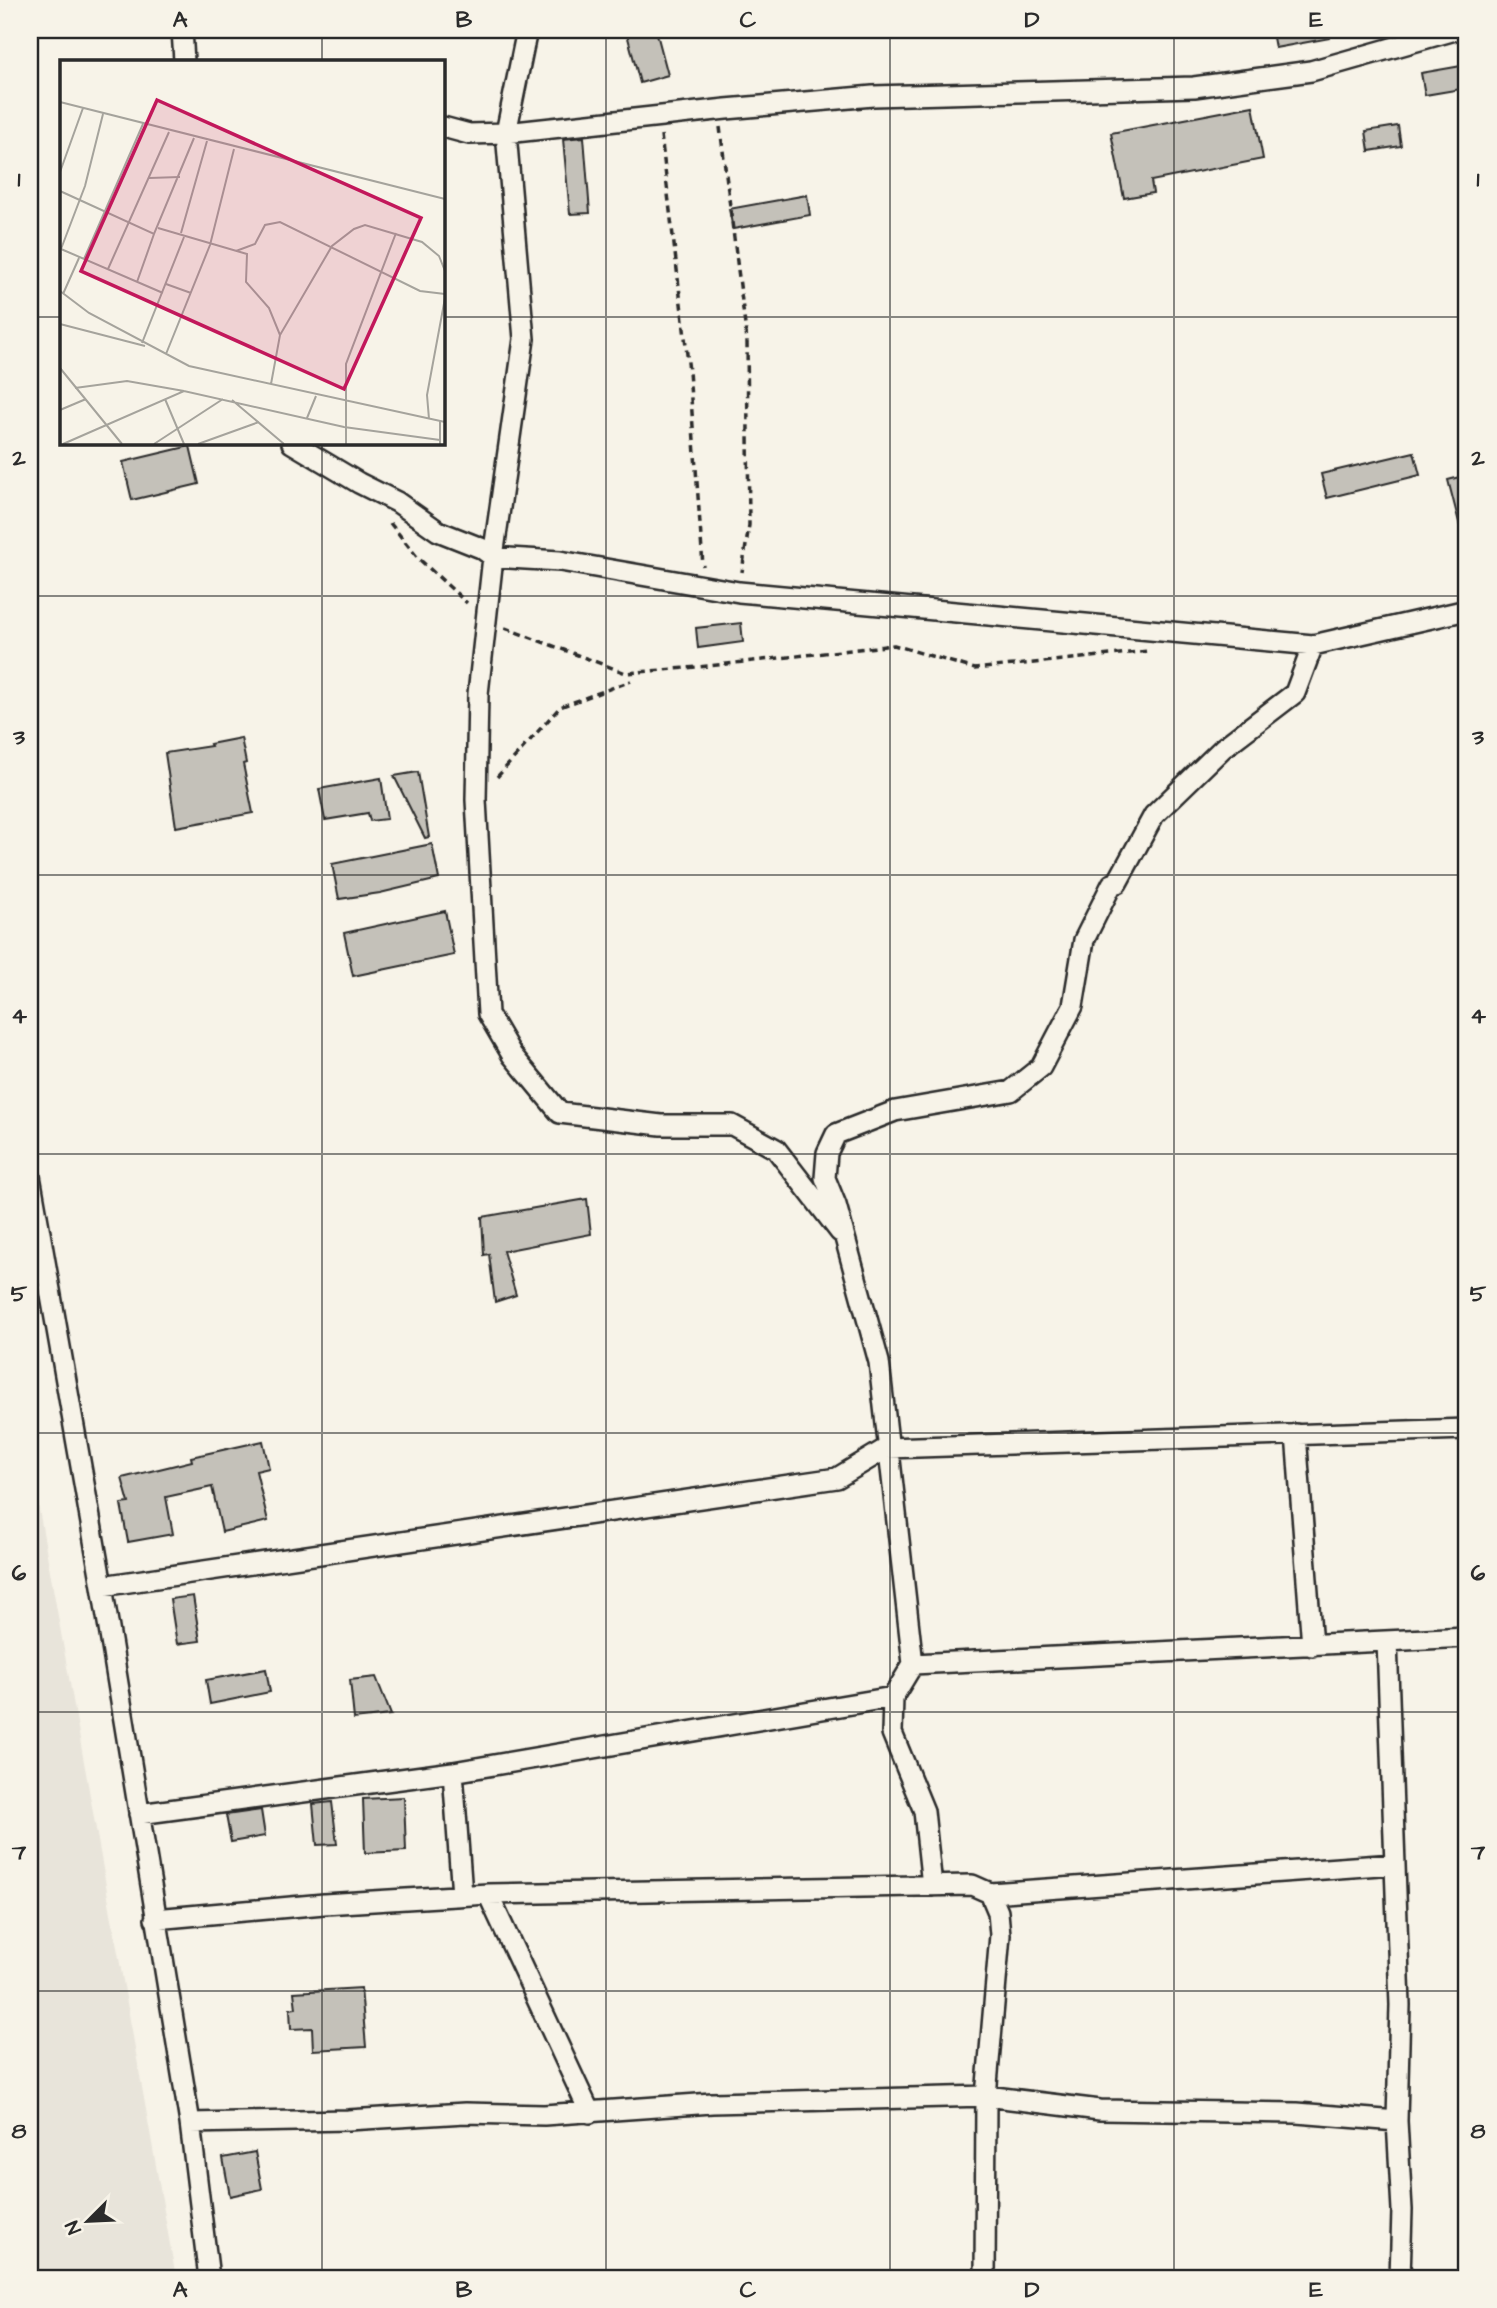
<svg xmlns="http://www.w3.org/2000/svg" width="1497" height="2308" viewBox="0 0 1497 2308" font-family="'Architects Daughter',sans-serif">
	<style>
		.built { fill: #e8e4da }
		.building { fill: #c4c1b9; stroke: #2b2b2b; stroke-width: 2 }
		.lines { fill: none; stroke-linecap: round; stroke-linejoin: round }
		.street-casing { stroke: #2b2b2b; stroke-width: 24 }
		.path { stroke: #2b2b2b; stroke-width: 3.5; stroke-dasharray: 7 5; stroke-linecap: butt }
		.street { stroke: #f7f3e8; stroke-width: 19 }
		.grid { fill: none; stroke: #2b2b2b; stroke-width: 2; stroke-opacity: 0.55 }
		.inset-road { fill: none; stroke: #a5a39c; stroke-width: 2 }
		.view { fill: #c2185b; fill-opacity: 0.15; stroke: #c2185b; stroke-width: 3.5 }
		.inset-edge { fill: none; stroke: #2b2b2b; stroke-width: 3.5 }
		.neatline { fill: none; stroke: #2b2b2b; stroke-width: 2.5 }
		.grid-label { font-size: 23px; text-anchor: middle; font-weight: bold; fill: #2b2b2b }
	</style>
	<rect width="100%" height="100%" fill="#f7f3e8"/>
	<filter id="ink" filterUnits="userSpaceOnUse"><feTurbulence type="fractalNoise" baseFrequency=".0143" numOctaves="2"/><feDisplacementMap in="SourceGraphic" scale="14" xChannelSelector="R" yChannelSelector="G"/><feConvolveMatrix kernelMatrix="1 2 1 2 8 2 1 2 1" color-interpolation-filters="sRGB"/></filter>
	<g filter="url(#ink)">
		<path class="built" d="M30,1459L176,2278H30Z"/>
		<path class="building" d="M626,30H656L668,75L640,83Z
			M1286,30H1329L1330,38L1275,48L1272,32Z
			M1467,65V88L1425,95L1421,73Z
			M1253,106L1263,159L1151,181L1153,193L1124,198L1111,133Z
			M1398,126L1401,146L1369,151L1366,131Z
			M584,137L590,213L570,214L563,139Z
			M807,195L810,215L733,229L729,209Z
			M190,446L199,484L132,500L123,462Z
			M1414,452L1420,475L1327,498L1321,474Z
			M1467,475V533L1462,534L1448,480Z
			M741,623L743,642L698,648L696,628Z
			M241,738L246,763L243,764L253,813L176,827L165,753L211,746L210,744Z
			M418,772L429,837L425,838L394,776Z
			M381,778L387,819L370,821L368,813L325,820L319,789Z
			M432,844L439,879L380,893L339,899L332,864Z
			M445,911L454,955L353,976L344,933Z
			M587,1199L591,1234L503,1251L516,1295L495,1302L489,1254L484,1255L482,1217Z
			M263,1441L269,1468L256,1471L268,1521L222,1532L212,1487L166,1497L173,1534L128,1542L121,1504L129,1503L122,1478L192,1461L191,1457Z
			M193,1596L200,1641L177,1644L170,1599Z
			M266,1669L270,1692L210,1704L206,1680Z
			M376,1677L391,1715L354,1719L350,1680Z
			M404,1797L406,1851L365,1853L363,1799Z
			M332,1802L337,1844L317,1845L313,1804Z
			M261,1810L265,1836L231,1842L226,1815Z
			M361,1988L366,2047L313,2050L312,2028L291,2029L290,2009L296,2008L294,1992Z
			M255,2152L262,2189L230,2196L223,2158Z"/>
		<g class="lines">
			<g class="street-casing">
				<path id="street" d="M182,30L184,61
					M527,30L506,133L524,339L493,557L478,694L476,800L488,1014L512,1055L560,1113L661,1125H732L776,1149L840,1232
					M443,127L469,134L506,133L726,109L873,96L1194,87L1311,71L1455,30
					M292,443L359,483L397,502L438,531L481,548L493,557L560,561L739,592L1313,645L1467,610
					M30,1176L102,1586L190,2123L209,2278
					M1296,1434L1312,1646
					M102,1586L837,1478L887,1448L1467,1429
					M1387,1641L1400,2005L1397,2121L1402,2210L1400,2278
					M913,1664L1467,1637
					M453,1772L462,1895
					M139,1814L453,1772L893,1697
					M932,1886L924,1811L892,1733L893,1697L913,1664L879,1362L836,1205L825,1178L827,1153L836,1134L895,1111L1011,1091L1041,1067L1073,1006L1084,940L1112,884L1117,883L1154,815L1223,748L1295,693L1313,645
					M990,1893L1394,1864
					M488,1894L590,2113
					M155,1919L324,1904L488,1894L972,1885L990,1893L998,1912L1000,1935L986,2096L985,2278
					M190,2123L348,2120L465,2113L544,2115L712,2103L986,2096L1100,2110L1297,2113L1397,2121"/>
			</g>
			<path class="path" d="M720,127L747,341L749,525L742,572
				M661,135L689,371L703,566
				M390,523L418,558L467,603
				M505,628L626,673L709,666L894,645L975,669L1149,651
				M497,777L560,707L631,681"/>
			<use href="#street" class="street"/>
		</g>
	</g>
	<path class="grid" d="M322,30V61M606,30V2278M890,30V2278M1174,30V2278M30,317H61M443,317H1467M322,443V2278M30,596H1467M30,875H1467M30,1154H1467M30,1433H1467M30,1712H1467M30,1991H1467"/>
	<g transform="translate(60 60)">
		<rect width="385" height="385" fill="#f7f3e8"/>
		<path class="inset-road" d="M0,42L385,139M0,112L23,48M89,118L120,117M0,131L94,174L134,78M98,168L187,194L186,222L209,248L220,275M121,173L147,81M1,189L25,126L43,54M1,189L103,233M176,191L195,184L205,165L220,162L360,231L385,234M24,199L83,64M48,209L109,72M77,222L94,174M106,224L131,233M0,231L29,253L129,306L385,362M3,234L19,198M0,264L85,286M82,283L124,177M106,294L150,185L174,89M0,308L62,384M211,324L220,275L272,186L294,169L305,165L362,182L379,196L385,211M15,328L67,321L124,331M105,339L124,384M172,340L224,384M0,350L26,339M247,358L256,336M369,359L367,335L385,238M3,384L124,331L284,367L380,380M94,384L163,339M138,384L199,362M286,384V304L336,173M380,384V361"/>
		<path class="view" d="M97,40L361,158L284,329L21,211Z"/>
		<rect width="385" height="385" class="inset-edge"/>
	</g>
	<rect width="1497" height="2308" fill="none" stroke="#f7f3e8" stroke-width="77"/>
	<g transform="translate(88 2221) rotate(246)" stroke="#f7f3e8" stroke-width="5" paint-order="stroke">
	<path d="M0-5L12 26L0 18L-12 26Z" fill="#2b2b2b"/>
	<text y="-10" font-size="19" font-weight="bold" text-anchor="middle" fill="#2b2b2b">N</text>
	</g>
	<rect x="38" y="38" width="1420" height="2232" class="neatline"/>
	<g class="grid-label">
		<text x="180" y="27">A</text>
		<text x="464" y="27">B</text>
		<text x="748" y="27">C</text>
		<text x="1032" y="27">D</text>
		<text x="1316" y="27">E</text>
		<text x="19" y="186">1</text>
		<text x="1478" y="186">1</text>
		<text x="19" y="465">2</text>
		<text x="1478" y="465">2</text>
		<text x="19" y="744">3</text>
		<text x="1478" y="744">3</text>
		<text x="19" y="1023">4</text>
		<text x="1478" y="1023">4</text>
		<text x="19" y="1301">5</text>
		<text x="1478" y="1301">5</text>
		<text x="19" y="1580">6</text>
		<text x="1478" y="1580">6</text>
		<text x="19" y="1859">7</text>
		<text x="1478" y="1859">7</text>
		<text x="19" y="2138">8</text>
		<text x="1478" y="2138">8</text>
		<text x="180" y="2297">A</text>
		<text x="464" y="2297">B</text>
		<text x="748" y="2297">C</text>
		<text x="1032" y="2297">D</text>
		<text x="1316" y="2297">E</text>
	</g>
</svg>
